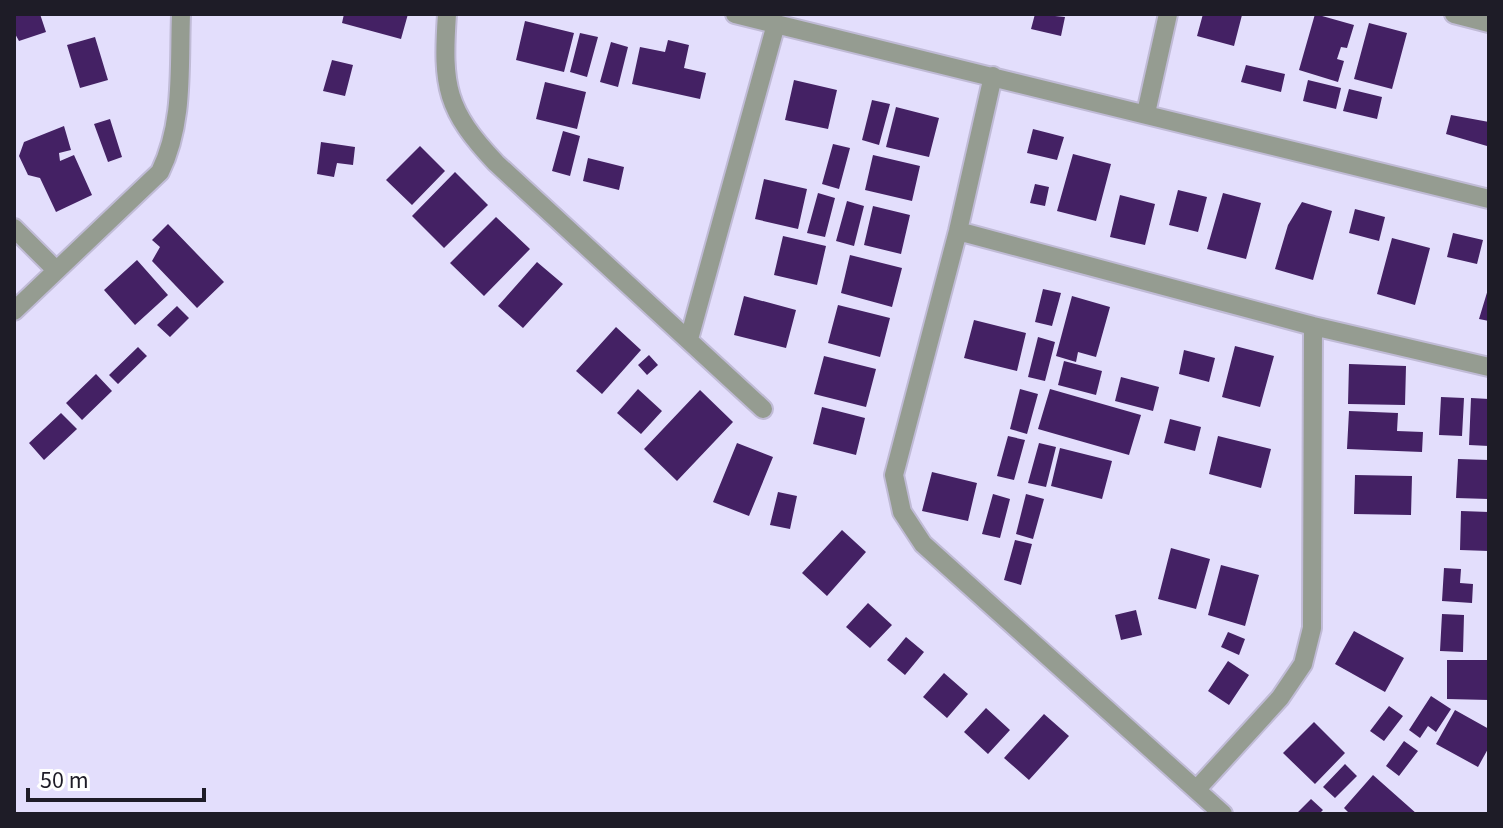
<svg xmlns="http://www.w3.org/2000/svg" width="1503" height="828" viewBox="0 0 1503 828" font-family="'Source Sans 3',sans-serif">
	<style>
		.building { fill: #442164 }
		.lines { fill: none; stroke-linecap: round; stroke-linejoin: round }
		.street-casing { stroke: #c0bbd6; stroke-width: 22 }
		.street { stroke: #959c91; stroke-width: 18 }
	</style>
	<rect width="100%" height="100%" fill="#e3defc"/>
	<path class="building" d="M14,14H40L46,32L19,41L14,32Z
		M344,14H408L401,39L342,23Z
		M1035,14L1065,17L1061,36L1031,29Z
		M1203,14L1242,15L1234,46L1197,36Z
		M1315,14L1354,25L1347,48L1341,47L1337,59L1344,61L1338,82L1299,70Z
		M525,21L574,33L564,72L516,60Z
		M1369,23L1407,33L1392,89L1354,79Z
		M580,33L598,37L587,77L570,72Z
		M95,37L108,80L80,88L67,45Z
		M668,40L689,45L684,68L706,73L700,99L632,84L640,47L665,52Z
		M611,42L628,47L618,87L600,82Z
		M332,60L353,65L345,96L323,91Z
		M1246,65L1285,74L1281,92L1241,82Z
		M794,80L837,90L828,129L785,120Z
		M1308,80L1341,88L1336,109L1303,101Z
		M545,82L586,92L577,129L536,119Z
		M1349,89L1382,97L1377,119L1343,111Z
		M872,100L890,104L879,145L862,140Z
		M896,107L939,118L929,157L886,147Z
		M1451,115L1489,122L1487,146L1446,134Z
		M110,119L122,157L108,162L94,124Z
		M64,126L71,150L59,153L60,161L74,155L92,195L56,212L40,178L28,175L19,156L24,142Z
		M1033,129L1064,137L1057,160L1027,153Z
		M563,131L580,136L570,176L552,171Z
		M321,142L355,147L353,165L337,163L334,177L317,174Z
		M833,144L850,148L839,189L822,184Z
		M420,146L445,171L412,205L386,180Z
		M1073,154L1111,164L1096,221L1057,211Z
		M873,155L920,166L912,201L865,190Z
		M588,158L624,167L619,190L583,181Z
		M455,172L488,205L444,248L412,216Z
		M764,179L807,189L798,229L755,219Z
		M1035,184L1049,187L1045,206L1030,203Z
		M1178,190L1207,197L1198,232L1169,225Z
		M818,193L835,198L825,237L807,233Z
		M1223,193L1261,203L1246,259L1207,249Z
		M1120,195L1155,204L1145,245L1110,237Z
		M847,201L864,206L854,246L836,241Z
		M1302,202L1332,211L1313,280L1275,269L1288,225Z
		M873,206L910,215L901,254L864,245Z
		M1355,209L1385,217L1379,241L1349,233Z
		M496,217L530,249L484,296L450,263Z
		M168,224L224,282L197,308L152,261L160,247L152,240Z
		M1453,233L1483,240L1477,264L1447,257Z
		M783,236L826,246L817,285L774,275Z
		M1392,238L1430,248L1415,305L1377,294Z
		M850,255L902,268L892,307L841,293Z
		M137,260L168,295L135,325L104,290Z
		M537,262L563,284L523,328L498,306Z
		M1489,286V321L1479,319Z
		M1043,289L1061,293L1052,326L1035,322Z
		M744,296L796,310L786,348L734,335Z
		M1072,296L1110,307L1096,357L1078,352L1076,362L1056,356Z
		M838,305L890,318L880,357L828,343Z
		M177,306L189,318L170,337L157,325Z
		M974,320L1026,333L1017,371L964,358Z
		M616,327L641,350L602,394L576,371Z
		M1038,337L1055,342L1045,381L1028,377Z
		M1235,346L1274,356L1260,407L1222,397Z
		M138,347L147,356L118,384L109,375Z
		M1184,350L1215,358L1209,382L1179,374Z
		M649,355L658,365L647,375L638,365Z
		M824,356L876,369L866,407L814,394Z
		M1064,361L1102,371L1096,395L1058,385Z
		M1349,364L1406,366L1405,405L1348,404Z
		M96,374L112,391L82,420L66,403Z
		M1121,377L1159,387L1153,411L1115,401Z
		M638,389L662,411L641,434L617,413Z
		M1020,389L1038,394L1027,434L1010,429Z
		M1050,389L1141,415L1129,455L1038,429Z
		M700,390L733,422L677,481L644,449Z
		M1441,397L1464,398L1462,436L1439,435Z
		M1471,398L1489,399V446L1469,445Z
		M822,407L865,418L856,455L813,444Z
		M1349,411L1398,413L1397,431L1423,432L1422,452L1347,449Z
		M61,413L77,429L44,460L29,443Z
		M1170,419L1201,427L1195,451L1164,443Z
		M1008,436L1025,440L1014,480L997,476Z
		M1218,436L1271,449L1261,488L1209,474Z
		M737,443L773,457L749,516L713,502Z
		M1039,443L1056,447L1046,487L1028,483Z
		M1060,448L1112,461L1102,499L1051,486Z
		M1458,459L1489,460V499L1456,498Z
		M932,472L977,483L968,521L922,511Z
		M1355,475L1412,476L1411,515L1354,514Z
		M778,492L797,496L790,529L770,525Z
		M993,494L1010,499L1000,538L982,534Z
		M1026,494L1044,499L1033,539L1016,534Z
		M1461,511L1489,512V551L1460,550Z
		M842,530L866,552L827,596L802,573Z
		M1015,540L1032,544L1021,585L1004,580Z
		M1171,548L1210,559L1196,609L1158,599Z
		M1221,565L1259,575L1245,626L1208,615Z
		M1444,568L1461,569L1460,583L1473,584L1472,603L1442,601Z
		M868,603L892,625L870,648L846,627Z
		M1136,610L1142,635L1121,640L1115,615Z
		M1442,614L1464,615L1463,652L1440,651Z
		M1354,631L1404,658L1385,692L1335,664Z
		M1228,632L1245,639L1239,655L1221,647Z
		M906,637L924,652L905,675L887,660Z
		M1447,660H1489V700L1447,699Z
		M1228,661L1249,675L1229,705L1208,691Z
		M944,673L968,694L947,718L923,697Z
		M1431,696L1451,709L1436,732L1428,726L1420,738L1409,730Z
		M1389,706L1403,716L1384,741L1370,731Z
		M986,708L1010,730L988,754L964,732Z
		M1455,710L1489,729V747L1478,767L1436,744Z
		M1044,714L1069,736L1029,780L1004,758Z
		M1314,722L1345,753L1315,784L1283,753Z
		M1404,741L1418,751L1399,776L1386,766Z
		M1345,764L1357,776L1335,798L1323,787Z
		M1373,775L1417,814H1350L1344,808Z
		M1311,799L1323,810L1319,814H1296Z"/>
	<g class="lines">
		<g class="street-casing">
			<path id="street" d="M447,14C442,87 446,110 496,163L763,409
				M735,14L1489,199
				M1454,14L1489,23
				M993,76L958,231L894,475L902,512L923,544L1223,814
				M1146,113L1168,14
				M14,228L56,270
				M958,231L1313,326L1489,367
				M14,311L160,172C184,123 179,68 181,14
				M689,339L776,24
				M1197,789L1280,698L1303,664L1312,628L1313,326"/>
		</g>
		<use href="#street" class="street"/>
	</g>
	<rect width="1503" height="828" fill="none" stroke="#1e1c27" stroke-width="32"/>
	<path d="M28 788v12h176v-12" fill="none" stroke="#1e1c27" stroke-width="4"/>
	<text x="40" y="788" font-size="24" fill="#1e1c27" stroke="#ffffff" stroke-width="6" paint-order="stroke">50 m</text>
</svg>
